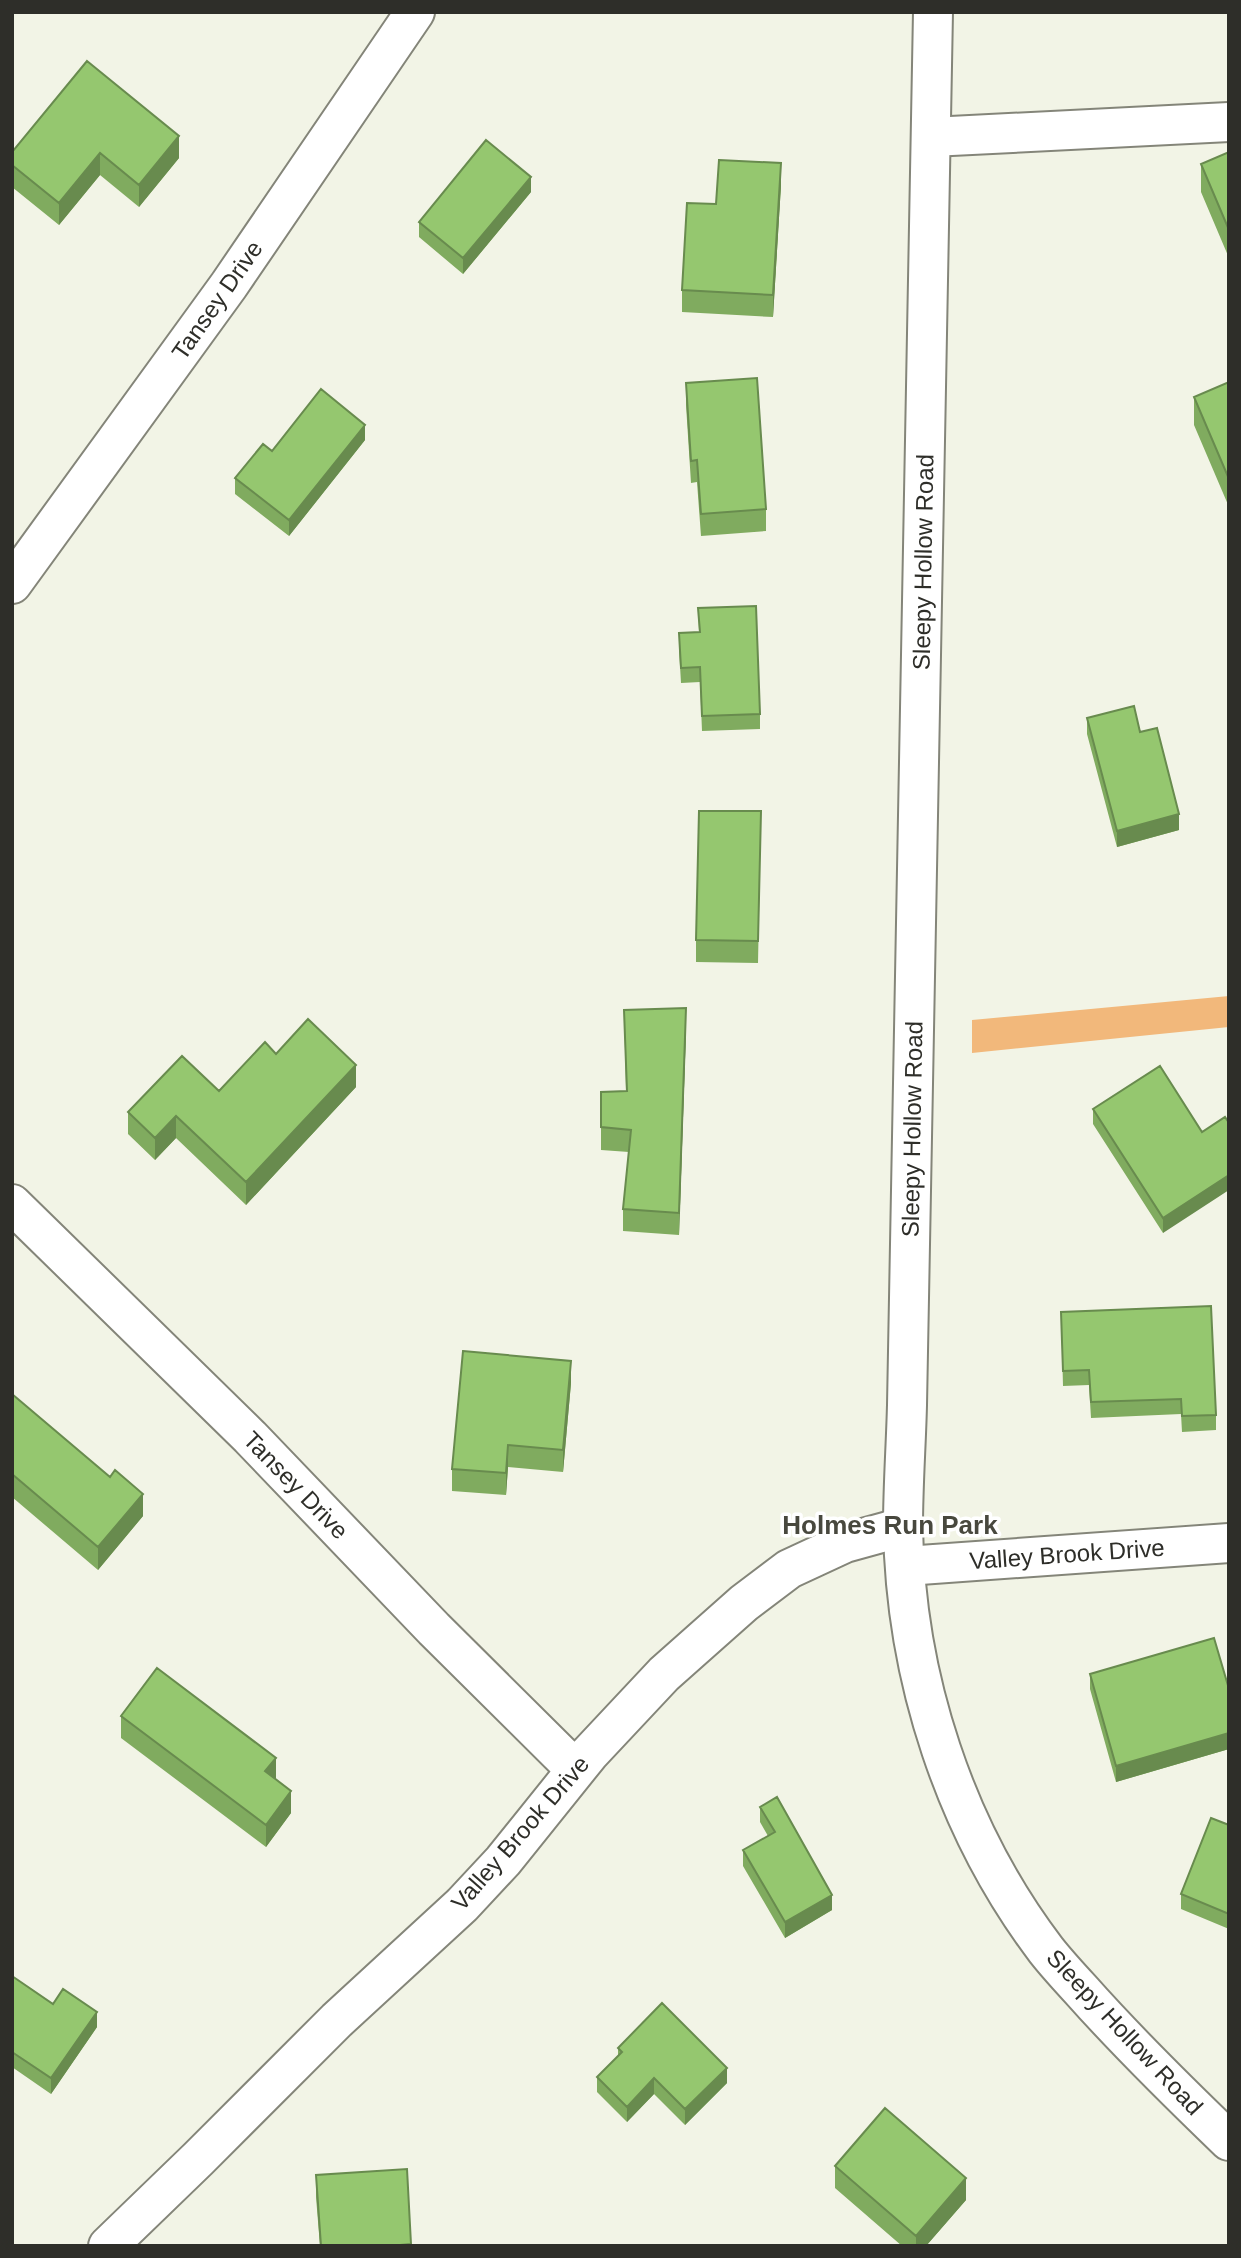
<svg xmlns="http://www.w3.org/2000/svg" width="1241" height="2258" viewBox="0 0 1241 2258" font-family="Helvetica,sans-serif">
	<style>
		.green { fill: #f2b87b }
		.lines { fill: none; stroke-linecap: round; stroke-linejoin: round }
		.minor-casing { stroke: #848579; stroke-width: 42 }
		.major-casing { stroke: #848579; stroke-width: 42 }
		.minor { stroke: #fff; stroke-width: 38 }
		.major { stroke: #fff; stroke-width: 38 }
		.wall { fill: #80ab5f }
		.shaded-wall { fill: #688b4e }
		.building { fill: #95c76f; stroke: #688b4e; stroke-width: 2 }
		.labels { text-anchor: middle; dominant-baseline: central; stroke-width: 7; stroke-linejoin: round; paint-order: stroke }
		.street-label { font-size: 24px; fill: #2e2e29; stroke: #fff }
		.neighbourhood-label { font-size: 26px; font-weight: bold; fill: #48483e; stroke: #fff }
	</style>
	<rect width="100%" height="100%" fill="#f2f4e6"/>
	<path class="green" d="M1229,996V1027L972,1053V1020Z"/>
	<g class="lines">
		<g class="minor-casing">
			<path id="minor" d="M931,137L1229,122
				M12,584L229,285L415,12
				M12,1204L250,1437L434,1629L576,1770
				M906,1566L1229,1543
				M108,2246L198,2159L337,2020L462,1905L503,1861L589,1754L664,1674L744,1603L789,1569L845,1543L903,1527"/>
		</g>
		<g class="major-casing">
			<path id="major" d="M933,12L907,1405C906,1445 903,1486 903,1526C905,1677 955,1830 1046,1950C1057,1964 1069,1977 1081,1990C1128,2043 1178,2092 1229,2141"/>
		</g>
		<use href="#minor" class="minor"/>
		<use href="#major" class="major"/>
	</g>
	<path class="wall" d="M87,61L179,158L139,207L100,175L59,225L12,187V152Z
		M1229,152V258L1201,192V164Z
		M781,185L773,317L682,312V290L716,204Z
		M531,192L463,274L419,237V222Z
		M1229,382V507L1194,425V397Z
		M686,383L766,509V531L701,536L697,482L691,483L686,405Z
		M365,440L289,536L235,494V478L272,451Z
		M698,608L760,714V729L702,731L700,682L681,683L679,649V633L699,632Z
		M1087,718L1140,732L1179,830L1117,847L1087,734Z
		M761,811L758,963L696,962V940Z
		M624,1010L686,1030L679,1235L623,1231V1209L629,1152L601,1150V1092L626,1091Z
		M276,1054L356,1087L246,1205L176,1138L155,1160L128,1134V1112L219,1091Z
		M1093,1109L1202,1132L1163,1233L1093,1124Z
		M1061,1312L1216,1415V1430L1182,1432L1181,1414L1091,1418L1089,1385L1063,1386Z
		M571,1383L563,1472L508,1467L506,1495L452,1491V1469Z
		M12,1394L143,1516L98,1570L12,1497Z
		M1090,1674L1229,1689V1749L1116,1782L1090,1689Z
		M121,1716L276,1779L291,1813L266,1847L121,1738Z
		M760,1807L832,1910L785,1938L743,1866V1850L768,1836L760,1822Z
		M1229,1825V1929L1181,1909V1894Z
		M12,1976L53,2004L97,2027L51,2094L12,2067Z
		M618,2048L727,2083L685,2125L654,2094L627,2122L597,2092V2077L618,2056Z
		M835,2166L966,2200L926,2246H902L835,2188Z
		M407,2169L411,2246H320L316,2197V2175Z"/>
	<path class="shaded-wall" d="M179,136V158L139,207V185Z
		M100,153V175L59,225V203Z
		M781,163V185L773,317V295Z
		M531,177V192L463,274V258Z
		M365,425V440L289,536V520Z
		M1179,814V830L1117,847V831Z
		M686,1008V1030L679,1235V1213Z
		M356,1065V1087L246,1205V1182Z
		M176,1116V1138L155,1160V1138Z
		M1229,1175V1190L1163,1233V1218Z
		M571,1361V1383L563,1472V1450Z
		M508,1445V1467L506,1495V1473Z
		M143,1494V1516L98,1570V1547Z
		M1229,1733V1749L1116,1782V1766Z
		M276,1758V1780L265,1771Z
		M291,1791V1813L266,1847V1825Z
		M832,1895V1910L785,1938V1922Z
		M97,2012V2027L51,2094V2078Z
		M727,2068V2083L685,2125V2109Z
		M654,2078V2094L627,2122V2107Z
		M966,2178V2200L926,2246H916V2236Z"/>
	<path class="building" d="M87,61L179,136L139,185L100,153L59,203L12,165V152Z
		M486,140L531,177L463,258L419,222Z
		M1229,152V230L1201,164Z
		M719,160L781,163L773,295L682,290L687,203L716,204Z
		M757,378L766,509L701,514L697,460L691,461L686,383Z
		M1229,382V479L1194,397Z
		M321,389L365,425L289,520L235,478L263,444L272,451Z
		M756,606L760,714L702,716L700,667L681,668L679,633L700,632L698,608Z
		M1134,706L1140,732L1157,728L1179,814L1117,831L1087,718Z
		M699,811H761L758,941L696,940Z
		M686,1008L679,1213L623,1209L631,1130L601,1127V1092L627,1091L624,1010Z
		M308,1019L356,1065L246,1182L176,1116L155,1138L128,1112L182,1056L219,1091L265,1042L276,1054Z
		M1160,1066L1202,1132L1225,1117L1229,1123V1175L1163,1218L1093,1109Z
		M1211,1306L1216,1415L1182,1416L1181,1399L1091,1402L1089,1370L1063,1371L1061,1312Z
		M463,1351L571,1361L563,1450L508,1445L506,1473L452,1469Z
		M12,1394L110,1477L115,1470L143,1494L98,1547L12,1474Z
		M1214,1638L1229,1689V1733L1116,1766L1090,1674Z
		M157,1668L276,1758L265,1771L291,1791L266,1825L121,1716Z
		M777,1797L832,1895L785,1922L743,1850L775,1832L760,1807Z
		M1211,1818L1229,1825V1914L1181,1894Z
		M12,1976L53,2004L63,1989L97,2012L51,2078L12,2052Z
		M662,2003L727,2068L685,2109L654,2078L627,2107L597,2077L622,2052L618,2048Z
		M885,2108L966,2178L916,2236L835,2166Z
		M407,2169L411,2244L389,2246H321L316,2175Z"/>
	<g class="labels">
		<g class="street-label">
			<text transform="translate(217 300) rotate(-55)">Tansey Drive</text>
			<text transform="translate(923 562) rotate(-89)">Sleepy Hollow Road</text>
			<text transform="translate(912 1129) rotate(-89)">Sleepy Hollow Road</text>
			<text transform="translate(296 1485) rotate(46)">Tansey Drive</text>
			<text transform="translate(1067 1554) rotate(-4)">Valley Brook Drive</text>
			<text transform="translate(520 1833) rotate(-49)">Valley Brook Drive</text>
			<text transform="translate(1125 2032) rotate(47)">Sleepy Hollow Road</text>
		</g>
		<g class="neighbourhood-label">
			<text x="890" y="1525">Holmes Run Park</text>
		</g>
	</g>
	<rect width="1241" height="2258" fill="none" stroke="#2e2e29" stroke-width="28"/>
</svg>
